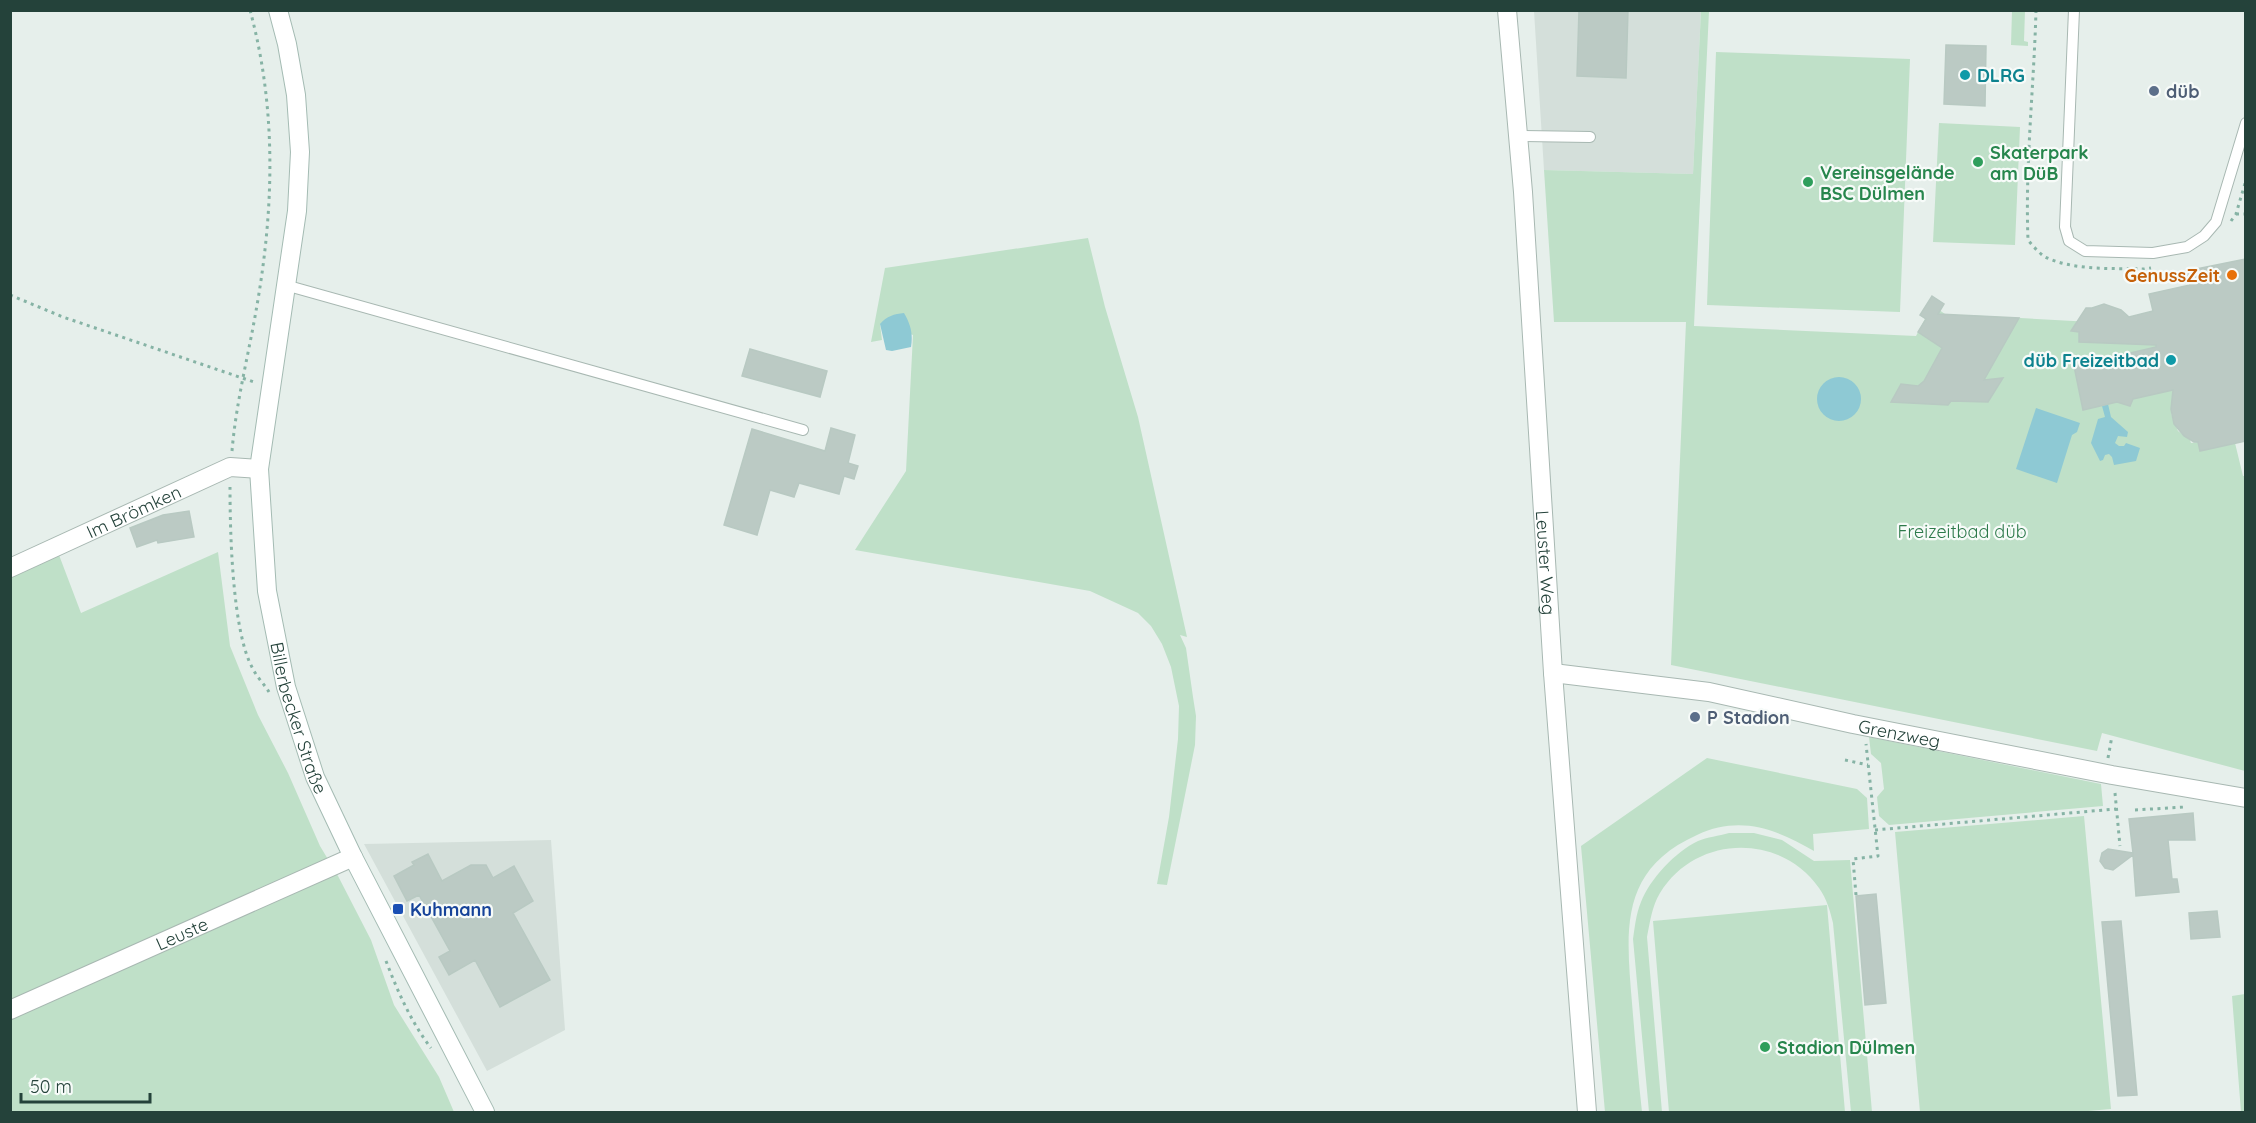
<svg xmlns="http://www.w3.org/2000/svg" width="2256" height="1123" viewBox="0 0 2256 1123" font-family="Quicksand,sans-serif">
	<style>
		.built { fill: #d4dfda }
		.green { fill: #bfe0c8 }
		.water { fill: #8ec9d4 }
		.building { fill: #bbcac4; stroke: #b8c9c2; stroke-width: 1.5 }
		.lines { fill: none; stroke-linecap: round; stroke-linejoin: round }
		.lane-casing { stroke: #a8b8b2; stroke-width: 12 }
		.street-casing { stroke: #a8b8b2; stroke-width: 20 }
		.secondary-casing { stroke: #a4bbb3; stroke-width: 20 }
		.path { stroke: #86b3a5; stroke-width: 3; stroke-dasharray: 3 4.5; stroke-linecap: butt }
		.lane { stroke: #fff; stroke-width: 10 }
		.street { stroke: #fff; stroke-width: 18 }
		.secondary { stroke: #fff; stroke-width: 18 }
		.culture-dot { fill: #0f9aa8; stroke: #f7fbf9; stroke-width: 2 }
		.service-dot { fill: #5c6f8a; stroke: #f7fbf9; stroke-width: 2 }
		.leisure-dot { fill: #2e9e5b; stroke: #f7fbf9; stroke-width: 2 }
		.food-dot { fill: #e8710a; stroke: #f7fbf9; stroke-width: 2 }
		.transit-dot { fill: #1a4fb4; stroke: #f7fbf9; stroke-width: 2 }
		.labels { text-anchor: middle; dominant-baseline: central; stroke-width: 4.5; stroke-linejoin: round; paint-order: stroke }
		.culture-label { font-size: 18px; font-weight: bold; fill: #0d838f; stroke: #f7fbf9; text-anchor: start }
		.service-label { font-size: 18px; font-weight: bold; fill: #4e5e75; stroke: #f7fbf9; text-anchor: start }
		.leisure-label { font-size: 18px; font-weight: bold; fill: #27864d; stroke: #f7fbf9; text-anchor: start }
		.food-label { font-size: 18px; font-weight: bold; fill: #c56008; stroke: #f7fbf9; text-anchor: end }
		.street-label { font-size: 18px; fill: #24423a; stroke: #f7fbf9 }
		.park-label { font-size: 18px; fill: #2d7a4b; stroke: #f7fbf9 }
		.transit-label { font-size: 18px; font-weight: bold; fill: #164399; stroke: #f7fbf9; text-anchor: start }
	</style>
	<rect width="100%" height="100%" fill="#e6efeb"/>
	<path class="built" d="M1534,11H1701L1693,174L1544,170Z
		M551,840L565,1030L487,1071L364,844Z"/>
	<path class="green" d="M1701,11H1709L1694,326L1916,336L1925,319L1920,315L1928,302L1959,324L1966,315L2165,326L2178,389L2171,409L2172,417L2178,431L2190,440L2191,443L2198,442L2200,451L2235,443L2243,476H2245V771L2102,733L2097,751L1671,665L1686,322H1554L1544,170L1693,174Z
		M2012,11H2025L2024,41L2028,42V46L2011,45Z
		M1716,52L1910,59L1900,312L1707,305Z
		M1939,123L2020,127L2015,245L1933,242Z
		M1088,238L1105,307L1138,417L1187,637L1180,635L1186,648L1193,697L1196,716L1195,745L1167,885L1157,884L1169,817L1178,739L1179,706L1171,667L1162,644L1151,626L1138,613L1090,591L855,550L906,471L913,335L880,324L882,340L871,342L885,268Z
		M218,552L230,646L258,715L288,773L320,846L338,876L371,940L394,1005L439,1077L454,1112H11L10,577L59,555L81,613Z
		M1869,737L2101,784L2103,806L1889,825L1879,816L1877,797L1884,789L1881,763L1871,754Z
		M1707,758L1857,789L1867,798L1869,829L1813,834L1814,851C1776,829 1740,815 1697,835C1619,870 1626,930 1632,1003C1635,1039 1638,1076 1642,1112H1605L1581,846Z
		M2084,816L2111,1109L2077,1112H1920L1895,832Z
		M1729,833H1754L1782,840L1814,861L1850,860L1872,1112H1851L1833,923C1830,911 1827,899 1819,888C1781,833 1696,834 1660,893C1652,906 1650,922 1647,937L1662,1112H1649L1633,939C1635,926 1636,914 1641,902C1650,879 1675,852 1698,841C1707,837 1719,836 1729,833Z
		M1827,905L1845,1112H1669L1653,921Z
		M2245,994L2246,1112H2241L2232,996Z"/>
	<path class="water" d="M904,313C911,325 913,334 911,347L892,351L886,350L880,324C887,316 894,314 904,313Z
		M1817 399a22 22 0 1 1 44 0a22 22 0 1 1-44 0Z
		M2108,404L2111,417L2128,432L2127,437L2118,436L2115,443L2119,446H2124L2126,443L2140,448L2136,461L2114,465L2112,457L2109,454L2105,455L2103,460L2100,461L2091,443L2098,419L2105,417L2102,406Z
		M2036,408L2080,423L2077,432L2072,435L2057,483L2016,469Z"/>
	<path class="building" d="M1579,10H1628L1626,78L1577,76Z
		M1946,45L1986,46L1985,106L1944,104Z
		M2246,259V441L2200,451L2198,442H2194L2184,436L2174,424L2171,409L2173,390L2133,399L2130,406L2117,402L2083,410L2074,366L2156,347V345L2079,342V332L2071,331L2086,308H2092L2104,304L2121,310L2129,317L2153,311L2149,294L2190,285L2186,271Z
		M1932,296L1944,304L1938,314L2019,318L1984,380L2003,378L1988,402L1951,401L1948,405L1891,402L1901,384L1918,386L1924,381L1942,348L1918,332L1926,319L1920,315Z
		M750,349L827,371L820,397L742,376Z
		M831,428L855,435L848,463L858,466L854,479L844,476L839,494L799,483L794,497L770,490L757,535L724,525L752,429L825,451Z
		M189,511L194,537L158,543L157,540L137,547L130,528L163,515Z
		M2193,813L2195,840H2168L2172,879H2177L2179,892L2136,896L2133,855L2113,870L2105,868L2100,861L2102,853L2108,849L2133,853L2129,819Z
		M428,854L442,881L471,865H486L493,878L514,866L533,901L513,913L550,980L500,1007L475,960L449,975L439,957L450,951L419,895L407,901L394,876L414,865L412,862Z
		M1876,894L1886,1003L1865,1005L1856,896Z
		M2217,911L2220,937L2191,939L2189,913Z
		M2121,921L2137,1095L2118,1096L2102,922Z"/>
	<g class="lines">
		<g class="lane-casing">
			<path id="lane" d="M2074,10L2065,227L2069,241L2085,251L2153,253L2187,247L2204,236L2216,222L2246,123
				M1519,136L1590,137
				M285,285L803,430"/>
		</g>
		<g class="street-casing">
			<g id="street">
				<path id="s1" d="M1507,10L1523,192L1553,673L1587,1112"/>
				<path id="s2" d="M10,568L230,467L259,469"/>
				<path id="s3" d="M1553,673L1709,692L1853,724L2112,775L2246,798"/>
				<path id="s4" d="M10,1010L353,857"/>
			</g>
		</g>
		<g class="secondary-casing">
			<g id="secondary">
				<path id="s5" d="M278,10L287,44L296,95L300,152L297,211L259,469L267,591L286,687L315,777L353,857L485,1112"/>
			</g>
		</g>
		<path class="path" d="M2036,10C2034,87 2025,164 2028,240C2033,246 2039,253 2045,257C2075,271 2112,268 2144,269L2151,268
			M2236,214H2246
			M2231,221L2236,214L2246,180
			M10,295L63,317L254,382
			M232,451C236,403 248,357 256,311C274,210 277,110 250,10
			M230,487C230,530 232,633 253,669C257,677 264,684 269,692
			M2108,758L2112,736
			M1845,760L1868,765
			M2115,793L2120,846
			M2135,810L2185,807
			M1875,830L2116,809
			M1856,895L1853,859L1878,856L1866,744
			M386,961C398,992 411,1022 431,1048"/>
		<use href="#lane" class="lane"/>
		<use href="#street" class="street"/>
		<use href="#secondary" class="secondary"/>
	</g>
	<g class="culture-dot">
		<circle cx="1965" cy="75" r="6"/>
		<circle cx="2171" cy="360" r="6"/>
	</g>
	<g class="service-dot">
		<circle cx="2154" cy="91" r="6"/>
		<circle cx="1695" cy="717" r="6"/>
	</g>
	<g class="leisure-dot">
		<circle cx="1978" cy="162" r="6"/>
		<circle cx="1808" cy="182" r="6"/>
		<circle cx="1765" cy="1047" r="6"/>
	</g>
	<circle class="food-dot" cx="2232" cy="275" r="6"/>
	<rect class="transit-dot" x="392" y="903" width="12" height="12" rx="3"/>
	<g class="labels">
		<g class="culture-label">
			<text x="1977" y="75">DLRG</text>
			<text x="2159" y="360" text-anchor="end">düb Freizeitbad</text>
		</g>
		<g class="service-label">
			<text x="2166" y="91">düb</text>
			<text x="1707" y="717">P Stadion</text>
		</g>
		<g class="leisure-label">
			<text x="1990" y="152">Skaterpark<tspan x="1990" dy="21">am DüB</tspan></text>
			<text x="1820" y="172">Vereinsgelände<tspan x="1820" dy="21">BSC Dülmen</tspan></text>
			<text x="1777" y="1047">Stadion Dülmen</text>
		</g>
		<g class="food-label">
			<text x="2220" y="275">GenussZeit</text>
		</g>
		<g class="street-label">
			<text stroke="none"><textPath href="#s2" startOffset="136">Im Brömken</textPath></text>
			<text stroke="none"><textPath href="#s1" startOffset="554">Leuster Weg</textPath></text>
			<text stroke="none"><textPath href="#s5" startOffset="717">Billerbecker Straße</textPath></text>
			<text stroke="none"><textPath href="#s3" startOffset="352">Grenzweg</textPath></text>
			<text stroke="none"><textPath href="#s4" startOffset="188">Leuste</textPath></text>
		</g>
		<g class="park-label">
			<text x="1962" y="531">Freizeitbad düb</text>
		</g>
		<g class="transit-label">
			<text x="410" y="909">Kuhmann</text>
		</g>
	</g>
	<rect width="2256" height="1123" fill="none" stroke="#24423a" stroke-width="24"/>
	<path d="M21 1093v9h129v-9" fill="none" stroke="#24423a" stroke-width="3"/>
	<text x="30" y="1093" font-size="18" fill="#24423a" stroke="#f7fbf9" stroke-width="4.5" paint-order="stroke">50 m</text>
</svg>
